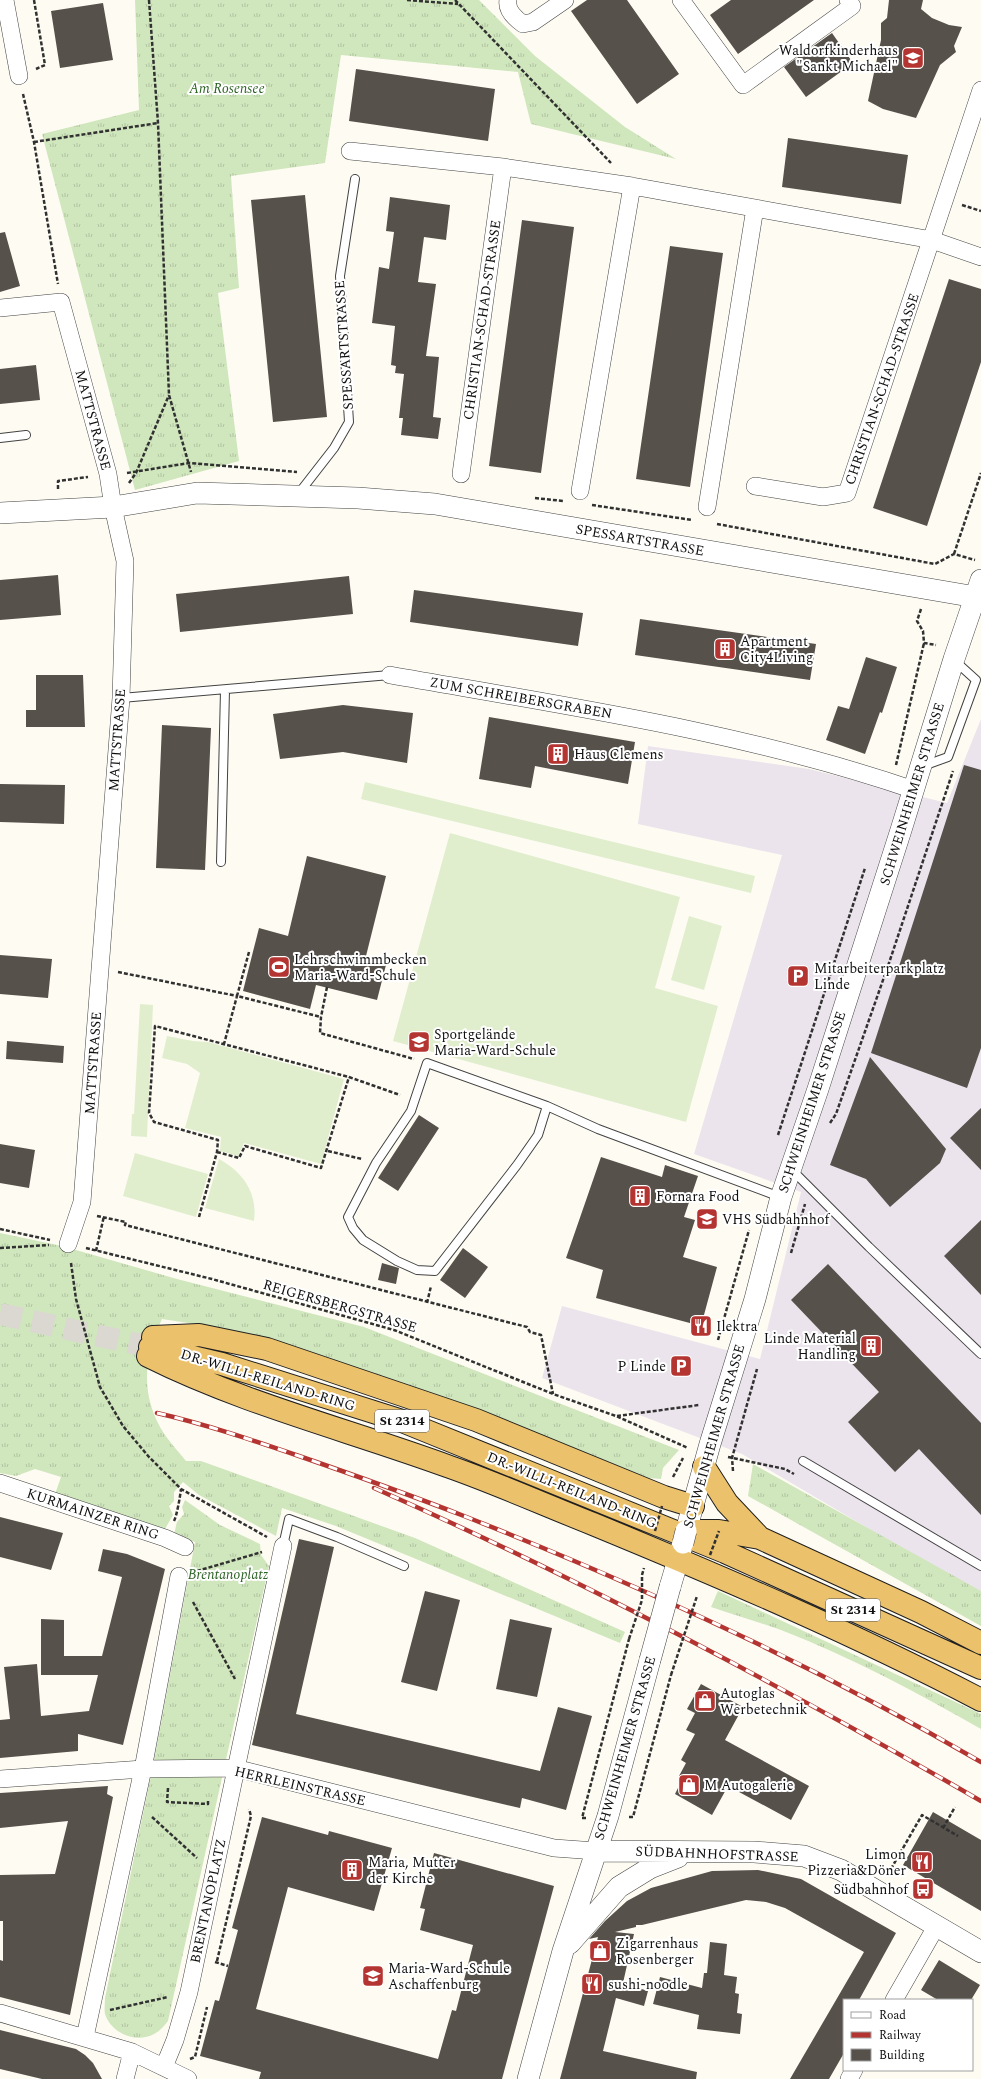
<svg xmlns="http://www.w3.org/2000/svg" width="981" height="2079" viewBox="0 0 981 2079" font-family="Spectral,serif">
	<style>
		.industrial { fill: #ece4ec }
		.grass { fill: url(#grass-tufts) }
		.pitch { fill: #e1eece }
		.building { fill: #57514c }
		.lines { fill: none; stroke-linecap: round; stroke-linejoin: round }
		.trunk-tunnel { stroke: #dad8d0; stroke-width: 22; stroke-dasharray: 22 11; stroke-linecap: butt }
		.service-casing { stroke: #424242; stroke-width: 10 }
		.minor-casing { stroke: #424242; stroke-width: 18 }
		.tertiary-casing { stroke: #424242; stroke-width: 22 }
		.trunk-casing { stroke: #202020; stroke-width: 24 }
		.path { stroke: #313131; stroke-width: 2.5; stroke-dasharray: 4 2; stroke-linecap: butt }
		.service { stroke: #fff; stroke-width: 8 }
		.minor { stroke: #fff; stroke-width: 17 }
		.tertiary { stroke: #fff; stroke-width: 21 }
		.trunk { stroke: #ecc16c; stroke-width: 22 }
		.rail-casing { stroke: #b43431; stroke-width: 4.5 }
		.rail { stroke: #fff; stroke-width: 3; stroke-dasharray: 9; stroke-linecap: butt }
		.tertiary-bridge-casing { stroke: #424242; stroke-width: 22; stroke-linecap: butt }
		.path-bridge { stroke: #313131; stroke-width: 2.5; stroke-dasharray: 4 2; stroke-linecap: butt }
		.tertiary-bridge { stroke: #fff; stroke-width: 21 }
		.labels { text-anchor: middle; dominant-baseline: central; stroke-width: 4; stroke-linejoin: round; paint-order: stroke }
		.shield { fill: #fff; stroke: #575757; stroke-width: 1 }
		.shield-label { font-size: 13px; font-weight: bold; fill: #0f0f0f }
		.poi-label { font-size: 14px; fill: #0f0f0f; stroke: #fff; text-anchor: start }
		.park-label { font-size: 14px; font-style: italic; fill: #2c6224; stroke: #fff }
		.street-label { font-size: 14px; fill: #0f0f0f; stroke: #fff }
	</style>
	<defs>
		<pattern id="grass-tufts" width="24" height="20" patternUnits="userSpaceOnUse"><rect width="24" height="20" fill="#d0e6bd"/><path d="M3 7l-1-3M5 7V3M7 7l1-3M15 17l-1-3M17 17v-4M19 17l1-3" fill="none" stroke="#b1c4a1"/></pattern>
	</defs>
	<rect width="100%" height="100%" fill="#fefcf2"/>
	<path class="industrial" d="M981,719V1593L927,1563L742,1454L542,1378L562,1306L760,1359L801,1192L694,1154L782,855L638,824L648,746L809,769L947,803Z"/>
	<path class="grass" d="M135,0H479L535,56L625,127L676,159L531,124L518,72L341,55L325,163L231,176L239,288L218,293L239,461L135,490L42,134L139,110Z
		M0,1233L62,1246L177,1279L364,1327L679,1450L663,1468L661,1479L649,1478L468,1407L285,1346L221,1328L162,1319C143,1358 140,1397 165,1435C171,1444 179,1452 186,1461H201L415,1538L625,1632L620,1643L336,1526L282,1508L276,1536L199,1495L183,1482L174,1492V1501L169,1506L173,1515L165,1529L54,1497L61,1477L35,1469L16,1476L0,1473Z
		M753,1464L981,1591V1626L748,1496Z
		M185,1500L220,1525L260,1544L261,1555L269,1566L168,2021C164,2026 160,2031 154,2034C136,2044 111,2033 105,2014C104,2009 105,2003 105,1998L154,1761L195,1542L174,1534L177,1522L184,1514L182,1507Z
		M718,1591L981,1714V1729C916,1692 851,1657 781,1630C758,1622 735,1615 711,1607Z"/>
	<path class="pitch" d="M365,782L755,876L751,893L361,799Z
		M450,833L680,897L655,988L718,1006L686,1122L393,1041Z
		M689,916L722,926L704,990L671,980Z
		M140,1004L153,1005L147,1137L131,1136L132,1114H134Z
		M167,1036L193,1041L208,1042L344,1079L321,1164L244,1143L238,1156L220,1151L221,1137L185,1128L200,1073L187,1064L162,1058Z
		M135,1153L208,1174L196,1217L123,1196Z
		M219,1159C243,1172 258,1193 254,1221L205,1208Z"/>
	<path class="building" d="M587,0H627L679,74L637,104L571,11Z
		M731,0H814L738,54L710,15Z
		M889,0H923L921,9L932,18L949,25L962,27L954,46L956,52L940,65L916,118L883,109L868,101L881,40V23L887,18Z
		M103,3L113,60L60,68L51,11Z
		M832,33L853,63L806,97L784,67Z
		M356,69L495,89L488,141L349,121Z
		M788,138L908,155L901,204L782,187Z
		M305,195L327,417L273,422L251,200Z
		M390,197L450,205L446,240L424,237L418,282L436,284L426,356L439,357L433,417L441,418L438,439L401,435L403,418H399L404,374L395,373L396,366L391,365L395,326L372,323L379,267L389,269L394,232L386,231Z
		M522,220L574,227L541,473L489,466Z
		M5,232L20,286L0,292V233Z
		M670,246L723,253L690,487L636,479Z
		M949,279L981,289V362L927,526L873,508Z
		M36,365L40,400L0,404V369Z
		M58,575L61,615L0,620V580Z
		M349,576L353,614L180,632L176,594Z
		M414,590L583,613L578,646L410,622Z
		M640,619L816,644L810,680L635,655Z
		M866,657L897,667L882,713L880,712L865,754L826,740L838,706L849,709Z
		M36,675H83L85,727H26V710H36Z
		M343,705L413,713L407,763L343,752L280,759L273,714Z
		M489,717L635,742L628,784L535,766L531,788L479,779Z
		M162,725L211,728L205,870L156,868Z
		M964,765L981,770V1048L967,1088L871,1053Z
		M0,784L65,785L64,824L0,822Z
		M307,856L386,876L366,956L387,961L377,1000L316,985L310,1009L243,991L259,928L288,936Z
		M0,955L52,959L48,998L0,994Z
		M7,1041L64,1046L63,1063L6,1059Z
		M870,1057L946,1149L940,1163L890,1207L866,1179L830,1165Z
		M981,1108V1170L950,1138Z
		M419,1115L439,1128L398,1191L378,1178Z
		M0,1144L35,1150L29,1188L0,1183Z
		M601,1157L662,1177L665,1165L698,1176L684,1217L695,1220L683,1257L717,1267L701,1326L596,1298L603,1270L566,1258Z
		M981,1220V1295L944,1256Z
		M463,1248L488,1267L465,1298L440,1280Z
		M382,1263L399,1268L396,1284L378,1280Z
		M828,1264L981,1423V1515L919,1449L895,1472L848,1422L879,1392L791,1300Z
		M0,1517L63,1533L51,1570L0,1557Z
		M299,1539L334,1547L296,1714L540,1771L558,1707L592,1716L566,1810L522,1798L520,1808L252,1745Z
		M103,1549L127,1554L165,1569L123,1745L78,1734V1751L0,1758V1720L10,1719L4,1667L37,1664L41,1716L89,1711L98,1675H41V1619L64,1620V1656H102L122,1577L98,1571Z
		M425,1591L460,1600L437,1691L401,1682Z
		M510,1619L552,1628L537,1697L496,1689Z
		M701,1684L743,1707L725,1740L809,1786L791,1820L728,1786L712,1815L675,1794L683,1778L679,1776L686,1763L681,1760L695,1734L686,1730L695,1713L687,1709Z
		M108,1786L107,1794L113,1797L70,2015L0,1997V1960L3,1961V1921H0V1875L55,1874L68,1821L0,1828V1793Z
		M933,1812L981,1840V1911L903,1865Z
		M262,1817L328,1835L329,1831L392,1848L374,1911L288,1887L256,2009L438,2059L452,2010L456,2011L473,1945L420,1930L425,1909L420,1908L434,1853L554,1886L502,2079H259L261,2072L200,2056L215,2000L219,2001L238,1930L232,1928Z
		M758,1870L801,1879L896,1933L859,2000H844V2053L829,2079H790L864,1952L785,1908L766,1902L746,1900L642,1925H636V1927L615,1932L634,1934L623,1983L648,1991L644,2006L616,1998L603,2051L697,2072L696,2079H560L598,1937L589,1939L605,1921L627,1901L651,1888L712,1871Z
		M710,1942L727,1944L724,1975L737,1977L735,1993L739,1994L737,2013L742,2014L740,2034L697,2029L699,2015L653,2004L660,1977L702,1988L704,1973H707Z
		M939,1960L980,1985L971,2000H938L921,1990Z
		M0,2030L76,2049L85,2055L93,2063L102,2079H42L0,2069Z"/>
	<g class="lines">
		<path class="trunk-tunnel" d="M0,1314L150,1347"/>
		<g class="service-casing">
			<path id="service" d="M0,438L26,435
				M299,493L334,448L349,422L340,276L355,179
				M121,698L390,675
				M923,766L948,757L976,680L955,661
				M221,862L225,690
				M427,1063L547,1106L538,1135L517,1165L435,1271L417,1270L397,1261L363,1240L353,1228L348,1217L376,1163L411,1111Z
				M547,1106L598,1129L780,1197
				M792,1170L869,1247L981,1354
				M803,1461L981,1566
				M283,1546L289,1519L337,1537L404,1566"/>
		</g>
		<g class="minor-casing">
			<path id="minor" d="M5,0L19,76
				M508,0C506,10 516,19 523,24L533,22L565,0
				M681,0L743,85L852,6L848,0
				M350,151L503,167L632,186L932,240L981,257
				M0,308L61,302L108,474L113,507L125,561L121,698L82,1202L68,1244
				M461,474L503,167
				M755,486L823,497L847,493L981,90
				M580,491L632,186
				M707,507L755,208
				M390,675C566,706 745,732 914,790
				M0,1483L165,1538L185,1547
				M0,1779L143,1769L235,1768L554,1848L596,1851
				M894,2000L937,1925
				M0,2013L132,2052L188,2079
				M85,2037L143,1769L179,1576
				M164,2067L175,2040L189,1992L283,1546
				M125,2079L132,2052
				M849,2079L854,2070"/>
		</g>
		<g class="tertiary-casing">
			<path id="tertiary" d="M0,513L113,507L197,493L358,498L435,504L981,598
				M686,1531L710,1444L755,1299L781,1197L818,1089L901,830L954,659L981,580
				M670,1587L683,1543
				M596,1851L754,1852L804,1856L841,1870L981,1952
				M570,1943L619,1887L650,1868L678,1857
				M528,2079L563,1951L608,1816L650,1660"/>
		</g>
		<g class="trunk-casing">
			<path id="trunk" d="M153,1337L199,1335L267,1349L476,1420L664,1497L693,1506
				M150,1347L222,1364L402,1421L725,1552L981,1668
				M148,1356C244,1404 349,1430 450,1467C498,1484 545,1505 593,1524C724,1578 855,1634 981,1700
				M704,1467L727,1503L760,1538
				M686,1531H719L760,1538L921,1612L981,1643"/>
		</g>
		<path class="path" d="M34,0L45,65L36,69
			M149,0L158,123L169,395L191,472
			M407,0L458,4
			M455,0L611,163
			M23,94L34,142L58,284
			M34,142L158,123
			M962,205L981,211
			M127,473L189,463L297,472
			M129,483L136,473L169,395
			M58,489V481L88,477
			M535,498L563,501
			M592,505L692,520
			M717,524L935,564L954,554L975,560
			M954,554L981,473
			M921,609L917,621L923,631L924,643L936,645
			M896,765L924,643
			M249,952L237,996L321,1017
			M118,972L237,996L224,1044
			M327,987L321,1017L320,1033L414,1059
			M830,1123L836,1114L889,963L953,771
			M778,1135L865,868
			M328,1151L362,1159
			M217,1152L239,1158L245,1146L321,1168L349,1077
			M97,1216L126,1222L125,1225L527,1327L530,1332L541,1335L553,1394
			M199,1217L217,1152L218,1140L154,1122L149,1113L155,1026L349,1077L400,1095
			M0,1229L50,1240
			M0,1248L49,1245
			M86,1248L212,1279L394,1330L553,1394L616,1416L688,1448
			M96,1251L104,1216
			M791,1253L805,1204
			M71,1263L76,1299L100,1387L123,1426L149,1457L181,1489L267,1537
			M427,1303L431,1286
			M718,1340L749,1230
			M617,1416L699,1405
			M728,1457L785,1469L794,1474
			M733,1471L732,1458L757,1369
			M673,1477L683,1458
			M174,1521C177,1515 180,1497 181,1489
			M197,1571L262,1552
			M642,1575L644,1568
			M193,1602L235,1679
			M168,1788L167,1802L208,1804V1801
			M152,1817L197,1858
			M629,1817H633L671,1675
			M586,1818H582L629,1639
			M943,1828L955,1807
			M888,1874L922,1815L958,1836
			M217,1961L251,1816L249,1809
			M215,1962L228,1966
			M110,2010L168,1997
			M190,2059L195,2057L207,2007"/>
		<use href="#service" class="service"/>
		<use href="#minor" class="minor"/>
		<use href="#tertiary" class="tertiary"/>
		<use href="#trunk" class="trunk"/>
		<g class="rail-casing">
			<path id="rail" d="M157,1413C205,1424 252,1440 299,1456C354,1475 410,1495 464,1516C642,1586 816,1666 981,1762
				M374,1488C583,1580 784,1687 981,1801"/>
		</g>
		<use href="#rail" class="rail"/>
		<g class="tertiary-bridge-casing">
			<path id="tertiary-bridge" d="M683,1543L686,1531
				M650,1660L670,1587"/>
		</g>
		<path class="path-bridge" d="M655,1531L662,1506
			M710,1555L719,1531
			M629,1639L642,1600V1575
			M671,1675L697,1596"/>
		<use href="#tertiary-bridge" class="tertiary-bridge"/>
	</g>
	<defs>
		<g id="school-square" transform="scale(1.15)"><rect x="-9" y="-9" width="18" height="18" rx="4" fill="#b43431" stroke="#fff"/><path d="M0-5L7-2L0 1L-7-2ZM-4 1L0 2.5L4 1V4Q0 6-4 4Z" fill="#fff"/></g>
		<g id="building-square" transform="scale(1.15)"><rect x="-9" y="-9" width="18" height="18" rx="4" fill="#b43431" stroke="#fff"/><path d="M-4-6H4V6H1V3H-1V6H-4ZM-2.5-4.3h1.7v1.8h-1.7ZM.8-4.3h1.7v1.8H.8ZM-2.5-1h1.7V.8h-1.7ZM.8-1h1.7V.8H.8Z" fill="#fff"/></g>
		<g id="stadium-square" transform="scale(1.15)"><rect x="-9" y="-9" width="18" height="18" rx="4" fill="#b43431" stroke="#fff"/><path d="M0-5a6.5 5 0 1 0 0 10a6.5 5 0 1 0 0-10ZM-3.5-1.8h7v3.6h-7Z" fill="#fff"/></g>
		<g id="parking-square" transform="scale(1.15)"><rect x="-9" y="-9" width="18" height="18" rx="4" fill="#b43431" stroke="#fff"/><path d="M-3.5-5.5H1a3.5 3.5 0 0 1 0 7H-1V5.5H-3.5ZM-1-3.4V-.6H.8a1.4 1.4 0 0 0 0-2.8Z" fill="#fff"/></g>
		<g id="restaurant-square" transform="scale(1.15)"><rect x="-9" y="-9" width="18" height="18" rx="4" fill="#b43431" stroke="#fff"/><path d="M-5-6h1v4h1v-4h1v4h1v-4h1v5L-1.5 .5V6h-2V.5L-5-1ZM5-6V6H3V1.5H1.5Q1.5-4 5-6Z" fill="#fff"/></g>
		<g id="shop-square" transform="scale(1.15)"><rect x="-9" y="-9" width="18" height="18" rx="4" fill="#b43431" stroke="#fff"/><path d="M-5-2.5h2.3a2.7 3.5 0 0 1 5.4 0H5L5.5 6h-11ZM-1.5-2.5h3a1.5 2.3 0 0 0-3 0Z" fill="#fff"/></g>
		<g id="bus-square" transform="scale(1.15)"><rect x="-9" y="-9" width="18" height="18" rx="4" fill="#b43431" stroke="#fff"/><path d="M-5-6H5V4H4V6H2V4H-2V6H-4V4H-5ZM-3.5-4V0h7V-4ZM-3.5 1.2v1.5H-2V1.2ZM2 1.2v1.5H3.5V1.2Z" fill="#fff"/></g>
	</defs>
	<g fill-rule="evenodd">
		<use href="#school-square" x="913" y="58"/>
		<use href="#building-square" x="725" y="649"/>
		<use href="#building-square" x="558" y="754"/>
		<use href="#stadium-square" x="279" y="967"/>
		<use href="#parking-square" x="798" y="976"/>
		<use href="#school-square" x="419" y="1042"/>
		<use href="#building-square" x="640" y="1196"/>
		<use href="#school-square" x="707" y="1219"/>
		<use href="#restaurant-square" x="701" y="1326"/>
		<use href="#building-square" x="871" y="1346"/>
		<use href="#parking-square" x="681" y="1366"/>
		<use href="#shop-square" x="705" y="1701"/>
		<use href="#shop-square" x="689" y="1785"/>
		<use href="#restaurant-square" x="922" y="1862"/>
		<use href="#building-square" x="352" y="1870"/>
		<use href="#bus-square" x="923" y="1889"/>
		<use href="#shop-square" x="600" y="1951"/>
		<use href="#school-square" x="373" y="1976"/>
		<use href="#restaurant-square" x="592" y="1984"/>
	</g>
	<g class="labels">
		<g class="shield">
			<rect x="375" y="1410" width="54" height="22" rx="3"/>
			<rect x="826" y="1599" width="54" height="22" rx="3"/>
		</g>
		<g class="shield-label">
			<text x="402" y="1421">St 2314</text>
			<text x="853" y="1610">St 2314</text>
		</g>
		<g class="poi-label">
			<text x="898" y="50" text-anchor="end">Waldorfkinderhaus<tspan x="898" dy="16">"Sankt Michael"</tspan></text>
			<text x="740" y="641">Apartment<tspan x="740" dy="16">City4Living</tspan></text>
			<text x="574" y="754">Haus Clemens</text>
			<text x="294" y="959">Lehrschwimmbecken<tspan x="294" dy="16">Maria-Ward-Schule</tspan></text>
			<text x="814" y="968">Mitarbeiterparkplatz<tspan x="814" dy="16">Linde</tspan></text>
			<text x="434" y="1034">Sportgelände<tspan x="434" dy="16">Maria-Ward-Schule</tspan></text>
			<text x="656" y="1196">Fornara Food</text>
			<text x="722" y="1219">VHS Südbahnhof</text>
			<text x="716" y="1326">Ilektra</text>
			<text x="856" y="1338" text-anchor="end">Linde Material<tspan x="856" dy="16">Handling</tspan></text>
			<text x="666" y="1366" text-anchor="end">P Linde</text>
			<text x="720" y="1693">Autoglas<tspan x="720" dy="16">Werbetechnik</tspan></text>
			<text x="704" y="1785">M Autogalerie</text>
			<text x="906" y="1854" text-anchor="end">Limon<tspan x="906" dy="16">Pizzeria&amp;Döner</tspan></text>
			<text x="368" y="1862">Maria, Mutter<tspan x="368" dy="16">der Kirche</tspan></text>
			<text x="908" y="1889" text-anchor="end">Südbahnhof</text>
			<text x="616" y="1943">Zigarrenhaus<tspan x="616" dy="16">Rosenberger</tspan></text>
			<text x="388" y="1968">Maria-Ward-Schule<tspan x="388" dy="16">Aschaffenburg</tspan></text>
			<text x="608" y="1984">sushi-noodle</text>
		</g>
		<g class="park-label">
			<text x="227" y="88">Am Rosensee</text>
			<text x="228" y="1574">Brentanoplatz</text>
		</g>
		<g class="street-label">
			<text transform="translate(482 320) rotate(-82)">CHRISTIAN-SCHAD-STRASSE</text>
			<text transform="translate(344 345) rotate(-94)">SPESSARTSTRASSE</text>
			<text transform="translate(882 389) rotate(-71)">CHRISTIAN-SCHAD-STRASSE</text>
			<text transform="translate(93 420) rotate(75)">MATTSTRASSE</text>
			<text transform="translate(640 540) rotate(10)">SPESSARTSTRASSE</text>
			<text transform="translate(521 698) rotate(10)">ZUM SCHREIBERSGRABEN</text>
			<text transform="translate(117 740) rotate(-86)">MATTSTRASSE</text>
			<text transform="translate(912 794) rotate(-73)">SCHWEINHEIMER STRASSE</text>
			<text transform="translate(93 1063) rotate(-86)">MATTSTRASSE</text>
			<text transform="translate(812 1102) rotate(-72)">SCHWEINHEIMER STRASSE</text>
			<text transform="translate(340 1306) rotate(16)">REIGERSBERGSTRASSE</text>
			<text transform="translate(268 1380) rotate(17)">DR.-WILLI-REILAND-RING</text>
			<text transform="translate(714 1436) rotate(-74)">SCHWEINHEIMER STRASSE</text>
			<text transform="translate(572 1490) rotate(22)">DR.-WILLI-REILAND-RING</text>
			<text transform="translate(93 1514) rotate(18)">KURMAINZER RING</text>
			<text transform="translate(625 1748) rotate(-74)">SCHWEINHEIMER STRASSE</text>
			<text transform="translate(300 1786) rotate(13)">HERRLEINSTRASSE</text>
			<text transform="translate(717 1854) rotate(2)">SÜDBAHNHOFSTRASSE</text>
			<text transform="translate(208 1901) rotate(-78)">BRENTANOPLATZ</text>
		</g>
	</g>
	<rect x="843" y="1999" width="130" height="72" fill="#ffffff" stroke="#9f9f9f"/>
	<rect x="851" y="2012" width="20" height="6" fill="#ffffff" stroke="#9f9f9f"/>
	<text x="879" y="2019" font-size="12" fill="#0f0f0f">Road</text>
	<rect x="851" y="2032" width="20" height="6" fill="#b43431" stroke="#9f9f9f"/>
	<text x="879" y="2039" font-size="12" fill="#0f0f0f">Railway</text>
	<rect x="851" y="2049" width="20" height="12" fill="#57514c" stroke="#9f9f9f"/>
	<text x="879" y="2059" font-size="12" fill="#0f0f0f">Building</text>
</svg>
